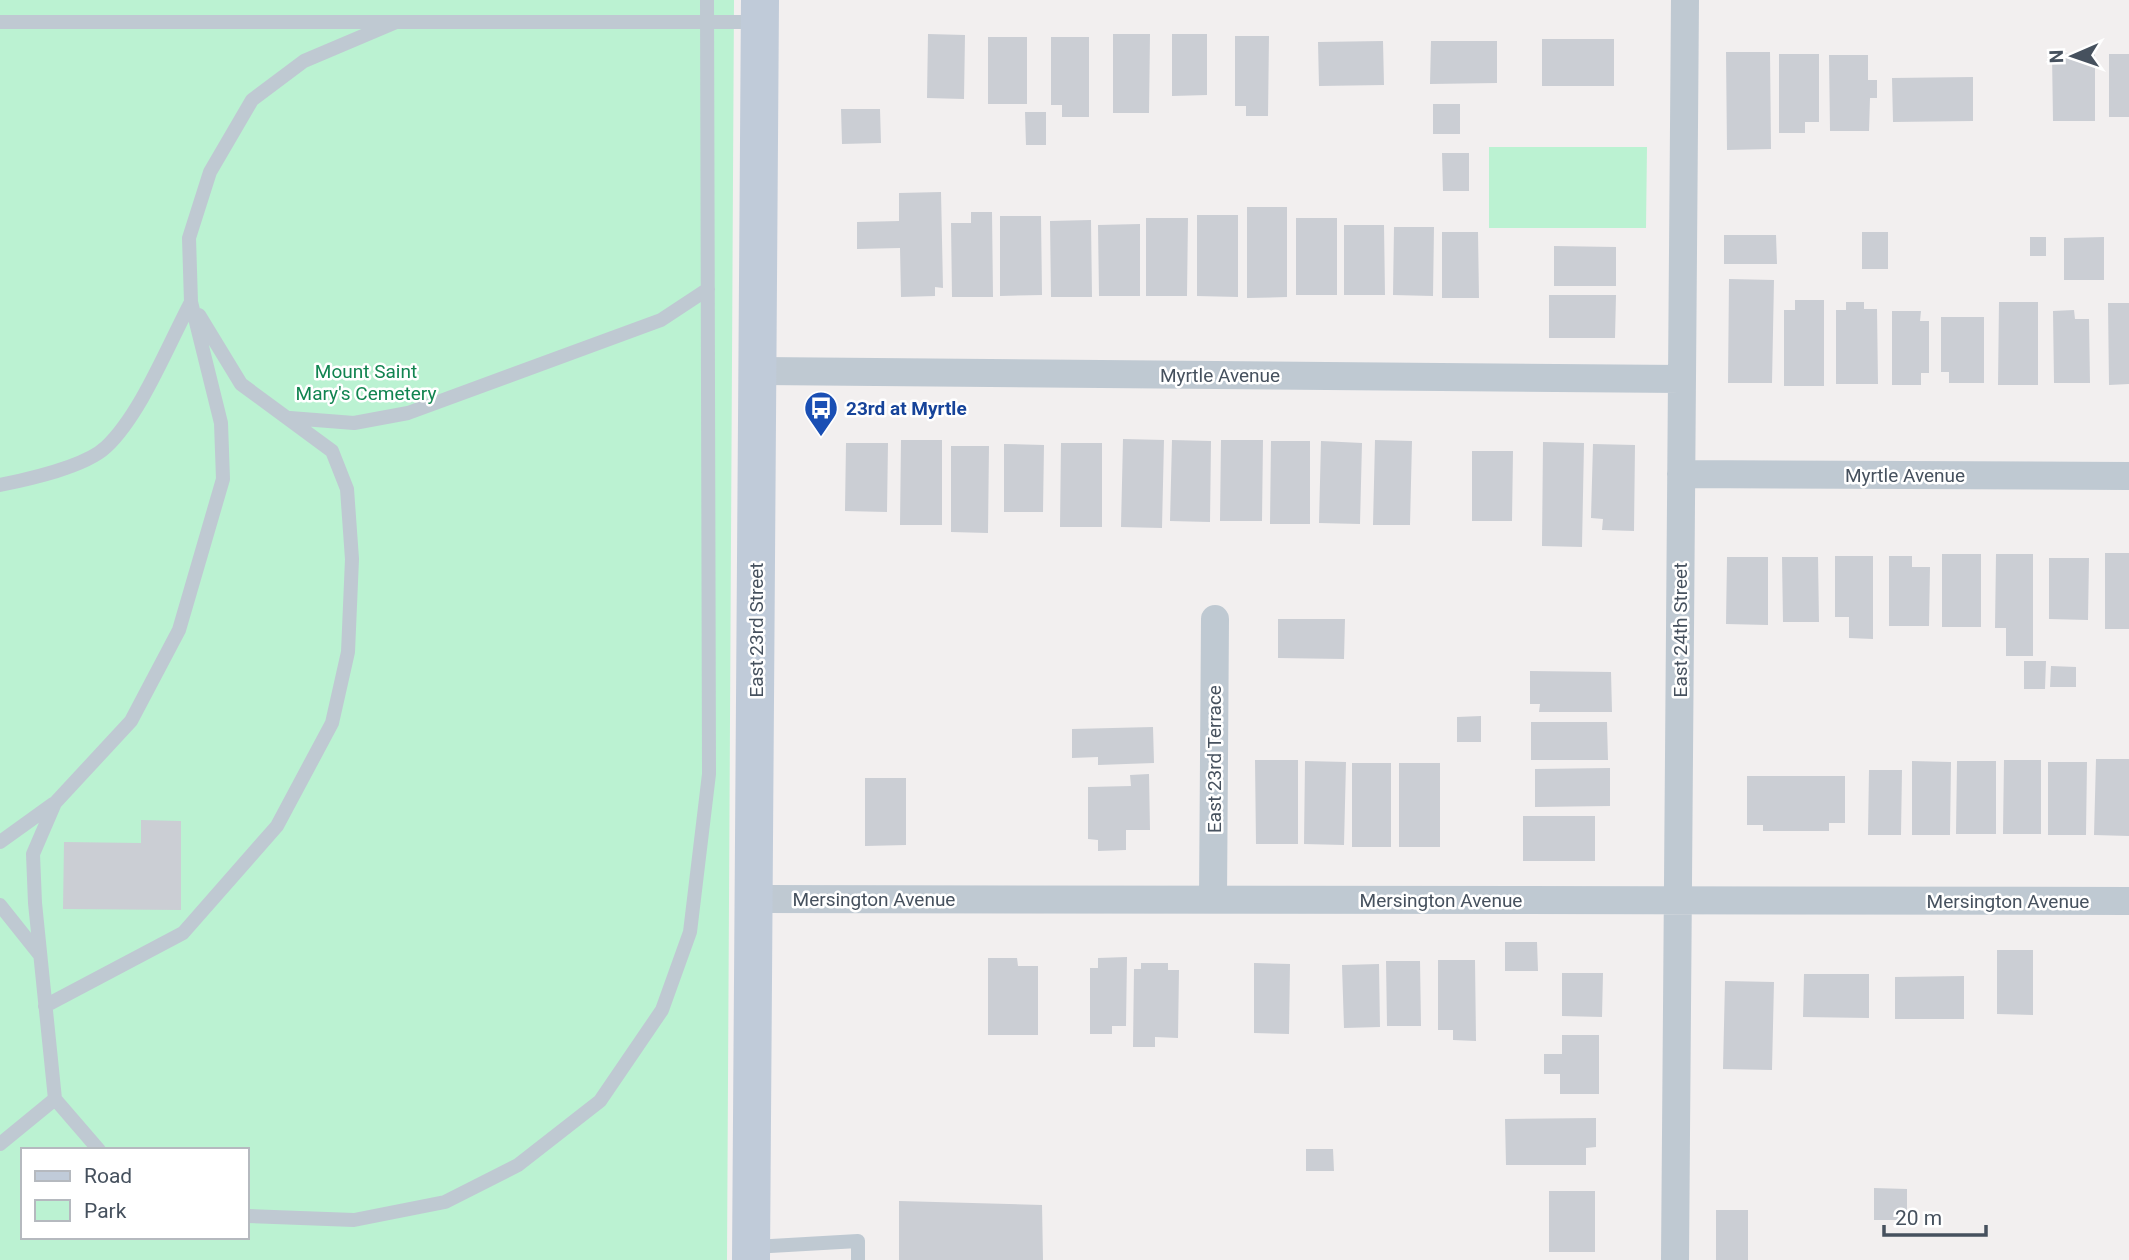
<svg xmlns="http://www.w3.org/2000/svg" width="2129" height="1260" viewBox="0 0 2129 1260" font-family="Roboto,sans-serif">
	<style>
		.green { fill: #bbf2d2; fill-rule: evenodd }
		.building { fill: #cbced4 }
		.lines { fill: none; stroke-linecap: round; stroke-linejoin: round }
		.service { stroke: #bfc9d2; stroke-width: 14 }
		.minor { stroke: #bfc9d2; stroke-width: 28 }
		.secondary { stroke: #c0cbd9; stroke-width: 38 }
		.labels { text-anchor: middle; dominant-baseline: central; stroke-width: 5; stroke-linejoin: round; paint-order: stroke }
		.park-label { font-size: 19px; fill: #118450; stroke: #fff }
		.street-label { font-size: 19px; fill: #46515e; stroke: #fff }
		.transit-label { font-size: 19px; font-weight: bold; fill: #164399; stroke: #fff; text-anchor: start }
	</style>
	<rect width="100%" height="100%" fill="#f2efef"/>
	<path class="green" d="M0,0H734L727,1260H0ZM23,1150H247V1237H23Z
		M1489,147H1647L1646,228H1489Z"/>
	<path class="building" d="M928,34L965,35L964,99L927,98Z
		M1113,34H1150L1149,113H1113Z
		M1172,34H1207V95L1172,96Z
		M1235,36H1269L1268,116H1246V106H1235Z
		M988,37H1027V104H988Z
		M1051,37H1089V117H1062V105H1051Z
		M1542,39H1614V86H1542Z
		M1383,41L1384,85L1319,86L1318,42Z
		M1431,41H1497V83L1430,84Z
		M1726,52H1770L1771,149L1727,150Z
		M2095,53V121H2053L2052,54Z
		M1779,54H1819V122H1805V133H1779Z
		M2109,54H2129V117H2109Z
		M1829,55H1868V80H1877V98H1870L1869,131H1830Z
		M1973,77V121L1893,122L1892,78Z
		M1433,104H1460V134H1433Z
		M841,109H880L881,143L842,144Z
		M1025,112H1046V145H1026Z
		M1442,153H1469V191H1443Z
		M941,192L943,288L935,287V296L901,297L900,248L857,249V222L899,221V193Z
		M1247,207H1287V297L1247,298Z
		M971,212H992L993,297H952L951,223H971Z
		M1197,215H1238V297L1197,296Z
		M1000,216H1041L1042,295L1000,296Z
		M1146,218H1188L1187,296H1146Z
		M1296,218H1337V295H1296Z
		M1091,220L1092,297H1051L1050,221Z
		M1140,224V296H1099L1098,225Z
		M1344,225H1384L1385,295H1344Z
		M1394,227H1434L1433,296L1393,295Z
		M1442,232H1478L1479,298H1442Z
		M1862,232H1888V269H1862Z
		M1724,235H1776L1777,264H1724Z
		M2030,237H2046V256H2030Z
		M2104,237V280H2064V238Z
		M1554,246L1616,247V286H1554Z
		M1729,279L1774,280L1772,383H1728Z
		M1549,295H1616L1615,338H1549Z
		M1795,300H1824V386H1784V310H1795Z
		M1846,302H1864V309H1877L1878,384H1836V310H1846Z
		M1999,302H2038V385H1998Z
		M2108,303H2129V384L2109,385Z
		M2074,310L2075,319H2089L2090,383H2054L2053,311Z
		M1892,311H1921L1920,321H1929V373H1921V385H1892Z
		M1941,317H1984V383H1949V372H1941Z
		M1123,439L1164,440L1162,528L1121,527Z
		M901,440H942V525H900Z
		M1172,440L1211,441L1210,522L1170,521Z
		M1221,440H1263L1262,521H1220Z
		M1375,440L1412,441L1410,525H1373Z
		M1271,441H1310V524H1270Z
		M1321,441L1362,443L1360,524L1319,523Z
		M1543,442L1584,443L1582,547L1542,546Z
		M846,443H888L887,512L845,511Z
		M1061,443H1102V527H1060Z
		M1004,444L1044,445L1043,512H1004Z
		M1593,444L1635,445L1634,531L1602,530L1603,519L1591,518Z
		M951,446H989L988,533L951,532Z
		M1472,451H1513L1512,521H1472Z
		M2105,553H2129V629H2105Z
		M1942,554H1981V627H1942Z
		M1996,554H2033V656H2006V628H1995Z
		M1835,556H1873V639L1849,638V617H1835Z
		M1889,556H1912V567H1930L1929,626H1889Z
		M1727,557H1768V625L1726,624Z
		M1782,557H1818L1819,622H1783Z
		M2049,558H2089L2088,620L2049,619Z
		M1278,619H1345L1344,659L1278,658Z
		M2024,661H2046L2045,689H2024Z
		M2051,666L2076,667V687H2050Z
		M1530,671L1611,672L1612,712H1539L1540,704H1530Z
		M1481,716V742H1457V717Z
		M1531,722H1607L1608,760H1531Z
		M1153,727L1154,763L1098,765V757L1072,758V729Z
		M2096,759H2129V836L2094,835Z
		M1255,760H1298V844H1256Z
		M2004,760H2041V834H2003Z
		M1305,761L1346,762L1344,845L1304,844Z
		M1912,761L1951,762L1950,835H1912Z
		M1957,761H1996V834H1956Z
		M2048,762H2087L2086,835H2048Z
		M1352,763H1391V847H1352Z
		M1399,763H1440V847H1399Z
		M1610,768V806L1535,807V769Z
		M1869,770H1902L1901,835H1868Z
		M1149,774L1150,830H1126V850L1098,851V840L1088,839V787L1131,786L1130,775Z
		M1747,776H1845V823H1829V831H1763V825H1747Z
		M865,778H906V845L865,846Z
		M1523,816H1595V861H1523Z
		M141,820L181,821V910L63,909L64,842L141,843Z
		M1505,942H1537L1538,971H1505Z
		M1997,950H2033V1015L1997,1014Z
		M1127,957L1126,1026H1112V1034H1090V968H1098V958Z
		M988,958H1017L1018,966H1038V1035H988Z
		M1438,960H1475L1476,1041L1453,1040V1030H1438Z
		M1386,961H1420L1421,1026H1387Z
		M1141,963H1168V970H1179L1178,1038L1155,1037V1047H1133L1134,969H1141Z
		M1254,963L1290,964L1289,1034L1254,1033Z
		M1379,964L1380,1027L1344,1028L1342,965Z
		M1562,973H1603L1602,1017L1562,1016Z
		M1804,974H1869V1018L1803,1017Z
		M1964,976V1019H1895V977Z
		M1725,981L1774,982L1772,1070L1723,1069Z
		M1562,1035H1599V1094H1560V1074H1544V1054H1562Z
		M1596,1118V1147L1586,1148V1165H1506L1505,1119Z
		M1306,1149H1333L1334,1171H1306Z
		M1874,1188L1907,1189V1220H1874Z
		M1549,1191H1595V1252H1549Z
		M899,1201L1042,1205L1043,1260H899Z
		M1716,1210H1748V1260H1716Z"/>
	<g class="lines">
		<path class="service" d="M0,22H758
			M290,418L354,423L408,413L661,320L708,289
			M0,485C29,479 85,467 106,447C141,414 168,345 191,302
			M0,842L53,804
			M0,905L39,954
			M45,1006L183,933L277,826L332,723L348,652L352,559L347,489L332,451L241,384L199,315
			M55,1099L99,1150
			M0,1144L55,1099L35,903L33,854L55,803L131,721L179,630L223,479L221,423L191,302L189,238L210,172L252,100L304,61L396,22
			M247,1216L354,1220L445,1202L518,1165L600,1101L662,1010L690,932L709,774L707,0
			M752,1247L858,1241V1260"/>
		<path class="minor" d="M758,371L1681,379
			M1681,474L2129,476
			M753,899L2129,901
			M1213,899L1215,619
			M1675,1260L1685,0"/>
		<path class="secondary" d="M751,1260L760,0"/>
	</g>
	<defs>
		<g id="bus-pin" transform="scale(1.75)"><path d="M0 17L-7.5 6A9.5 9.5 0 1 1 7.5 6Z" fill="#1a4fb4" stroke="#fff"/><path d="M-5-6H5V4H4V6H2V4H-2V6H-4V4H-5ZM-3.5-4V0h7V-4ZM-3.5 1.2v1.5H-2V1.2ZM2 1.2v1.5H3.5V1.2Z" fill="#fff"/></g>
	</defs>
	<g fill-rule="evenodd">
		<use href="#bus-pin" x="821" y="408"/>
	</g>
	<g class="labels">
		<g class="park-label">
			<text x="366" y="371">Mount Saint<tspan x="366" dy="22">Mary's Cemetery</tspan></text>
		</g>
		<g class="street-label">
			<text x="1220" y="375">Myrtle Avenue</text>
			<text x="1905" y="475">Myrtle Avenue</text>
			<text transform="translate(756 630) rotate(-90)">East 23rd Street</text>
			<text transform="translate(1680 630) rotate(-90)">East 24th Street</text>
			<text transform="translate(1214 759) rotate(-90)">East 23rd Terrace</text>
			<text x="874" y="899">Mersington Avenue</text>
			<text x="1441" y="900">Mersington Avenue</text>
			<text x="2008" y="901">Mersington Avenue</text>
		</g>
		<g class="transit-label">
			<text x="846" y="408">23rd at Myrtle</text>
		</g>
	</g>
	<rect x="21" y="1148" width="228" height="91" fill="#ffffff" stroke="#b5b9bf" stroke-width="2"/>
	<rect x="35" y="1171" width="35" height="10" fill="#c0cbd9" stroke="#b5b9bf" stroke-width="2"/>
	<text x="84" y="1183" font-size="21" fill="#46515e">Road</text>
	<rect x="35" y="1200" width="35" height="21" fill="#bbf2d2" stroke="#b5b9bf" stroke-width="2"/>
	<text x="84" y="1218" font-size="21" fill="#46515e">Park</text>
	<g transform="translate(2073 56) rotate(268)" stroke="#ffffff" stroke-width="5" paint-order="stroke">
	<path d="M0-5L12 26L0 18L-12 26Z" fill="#46515e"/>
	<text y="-10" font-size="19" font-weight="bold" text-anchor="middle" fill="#46515e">N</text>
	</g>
	<path d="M1884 1225v10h102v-10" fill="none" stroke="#46515e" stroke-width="3.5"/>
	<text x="1895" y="1225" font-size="21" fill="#46515e" stroke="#ffffff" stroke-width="5" paint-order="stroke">20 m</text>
</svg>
